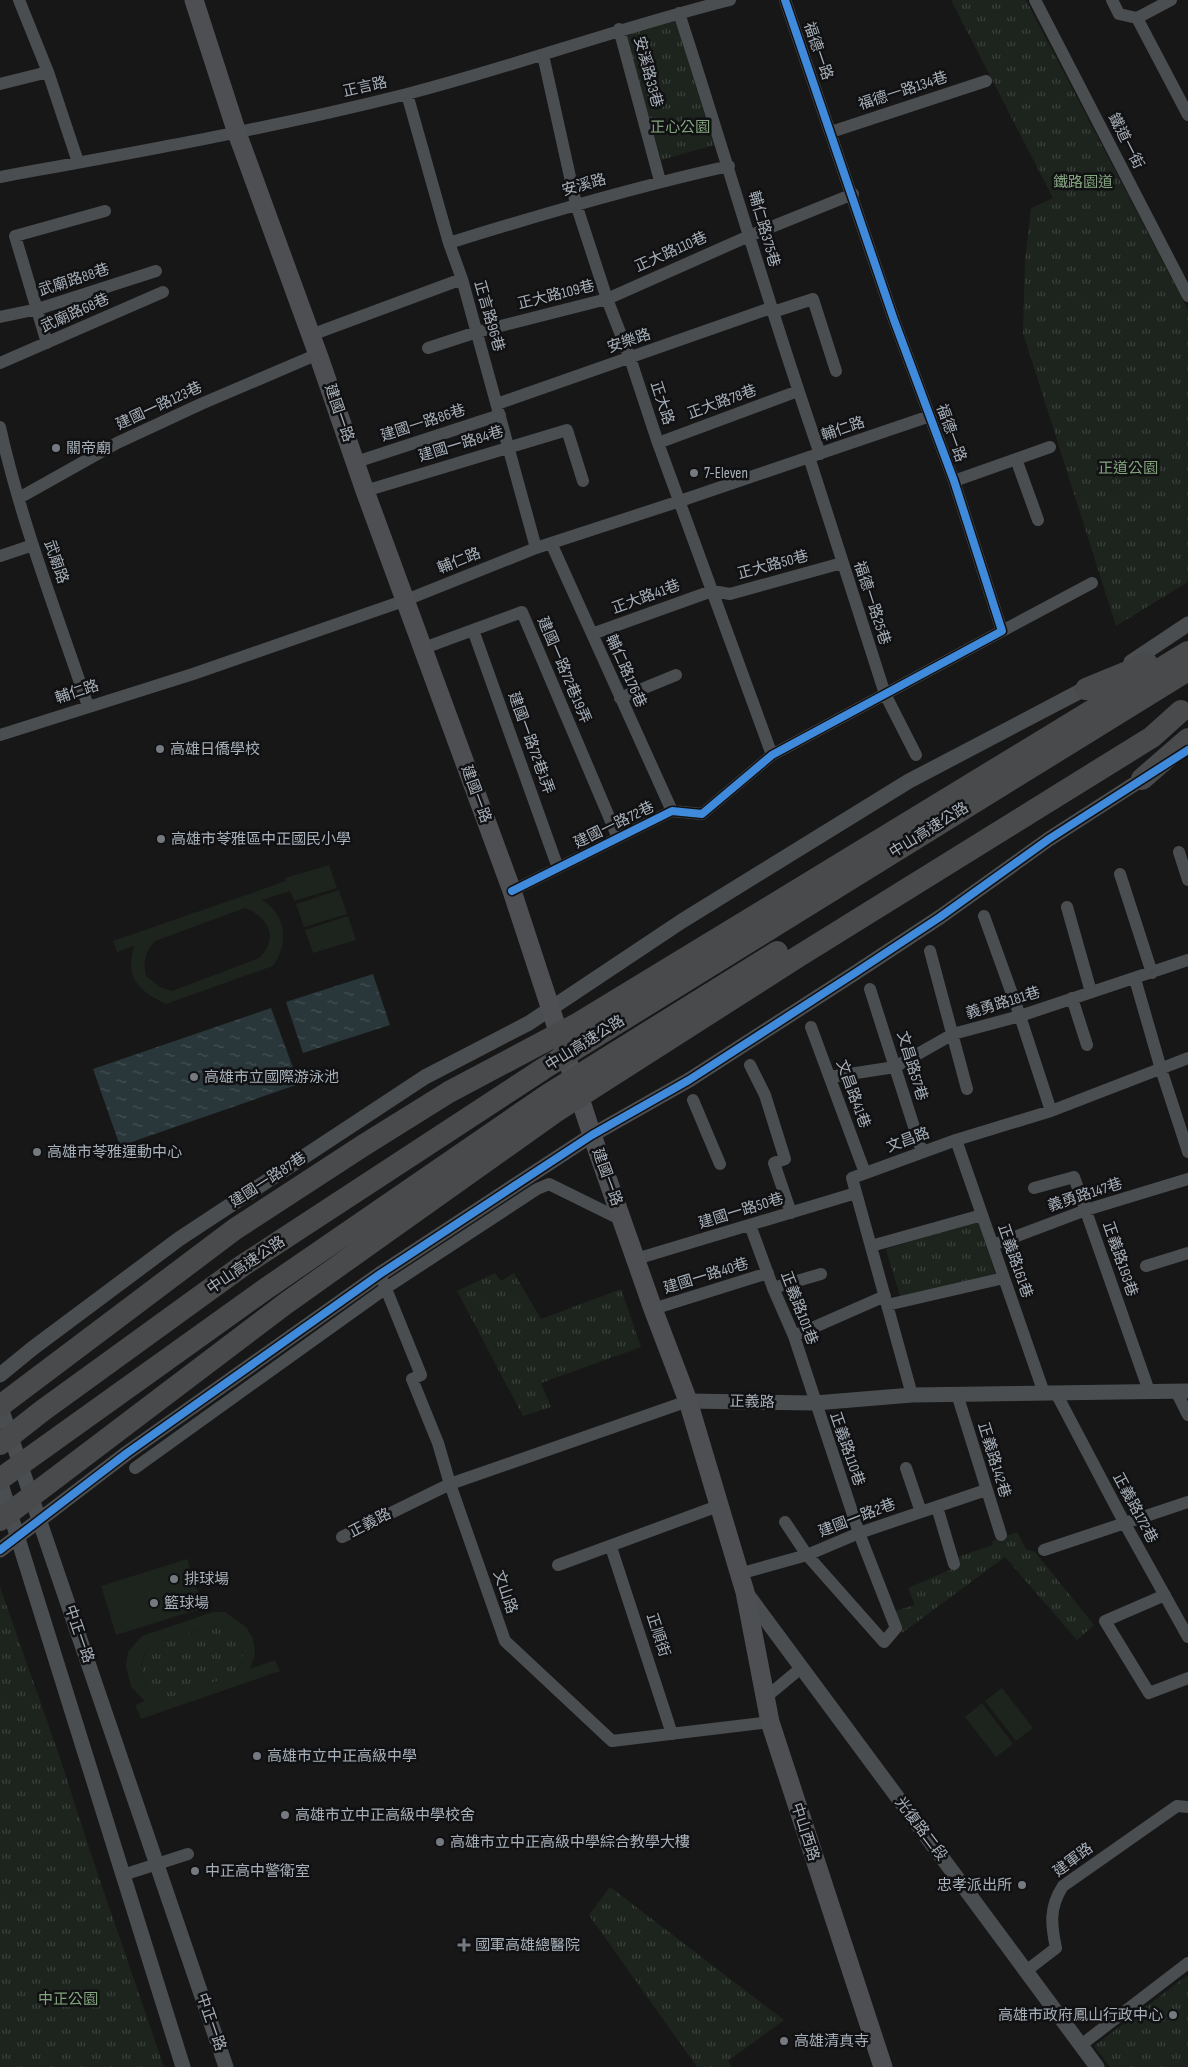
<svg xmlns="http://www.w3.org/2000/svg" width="1188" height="2067" viewBox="0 0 1188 2067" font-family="'Sofia Sans Condensed','Noto Sans TC',sans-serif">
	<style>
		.grass { fill: url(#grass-tufts) }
		.pitch { fill: #1d241d; fill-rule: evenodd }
		.water { fill: url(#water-ripples) }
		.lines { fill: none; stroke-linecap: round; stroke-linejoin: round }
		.minor { stroke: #4b4e50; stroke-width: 12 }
		.tertiary { stroke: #4b4e50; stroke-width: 15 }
		.primary { stroke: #4d4f52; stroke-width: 19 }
		.motorway { stroke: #494a4c; stroke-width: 22 }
		.cycleway-casing { stroke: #111113; stroke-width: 11 }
		.cycleway { stroke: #408adc; stroke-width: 8 }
		.poi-dot { fill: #757a80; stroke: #111113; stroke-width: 2 }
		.labels { text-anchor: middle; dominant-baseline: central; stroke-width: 5; stroke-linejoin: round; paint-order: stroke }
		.street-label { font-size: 15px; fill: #a7b0b9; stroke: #111113 }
		.park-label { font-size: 15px; fill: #83a57e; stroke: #111113 }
		.poi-label { font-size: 15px; fill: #a7b0b9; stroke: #111113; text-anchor: start }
	</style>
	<defs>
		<pattern id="grass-tufts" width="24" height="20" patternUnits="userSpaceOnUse" patternTransform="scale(1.25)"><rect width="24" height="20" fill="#1d241d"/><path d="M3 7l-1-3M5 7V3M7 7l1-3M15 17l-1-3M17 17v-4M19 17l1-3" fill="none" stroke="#3b413c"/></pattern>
		<pattern id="water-ripples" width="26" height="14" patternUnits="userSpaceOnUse" patternTransform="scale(1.25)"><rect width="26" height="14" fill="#29363a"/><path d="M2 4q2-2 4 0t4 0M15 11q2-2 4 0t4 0" fill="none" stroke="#455154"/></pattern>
	</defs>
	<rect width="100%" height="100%" fill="#171717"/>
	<path class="grass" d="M951,0H1026L1188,310V582L1116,626L1023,333L1025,261L1031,208L1053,198Z
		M675,20L714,145L661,160L626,33Z
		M978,1221L996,1276L900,1296L886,1249Z
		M495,1273L501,1281L514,1273L541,1319L621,1289L641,1347L541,1383L551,1407L523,1416L457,1291Z
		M1017,1532L1026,1549L1035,1552L1094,1625L1077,1640L1005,1557L902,1633L895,1611L915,1605L908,1588L959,1566L958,1557L993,1545L992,1541Z
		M0,1587L59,1755L92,1857L164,2067H0Z
		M219,1626C246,1632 249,1654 235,1675C219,1680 204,1686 188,1691C182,1693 176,1696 170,1697C143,1701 131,1661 153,1646C162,1640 207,1627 219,1626Z
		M610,1887L784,2020L728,2061L732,2067H697L589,1915Z
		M1188,1975V2067H1110L1094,2046Z"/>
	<path class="pitch" d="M329,865L337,888L294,901L290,891L262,900C287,915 289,943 273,966L166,1004C138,990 125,979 134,946L117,952L113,941L286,881L285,878ZM245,908C269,917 279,939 259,958L172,991L160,987L146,976C143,961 145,953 155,941Z
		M339,890L347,914L304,927L296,904Z
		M348,916L356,940L313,953L305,930Z
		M187,1559L203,1608L116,1635L101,1586Z
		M213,1612H225L246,1627L253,1638L255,1654L250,1669L275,1660L280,1671L141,1719L135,1705L145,1701L131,1687L126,1666L128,1652L142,1636ZM219,1626C246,1632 249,1654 235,1675C219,1680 204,1686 188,1691C182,1693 176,1696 170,1697C143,1701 130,1661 153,1646C162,1640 207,1627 219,1626Z
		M1002,1688L1033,1728L1016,1741L985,1701Z
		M982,1703L1013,1744L996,1757L965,1717Z"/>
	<path class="water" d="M373,974L390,1025L303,1053L286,1002Z
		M271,1008L299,1084L120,1146L93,1069Z"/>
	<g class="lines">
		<path class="minor" d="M19,0L48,72L78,162
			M1035,0L1188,296
			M1112,0L1119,14L1137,18
			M679,13C727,160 769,308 820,454
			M1137,18L1188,115
			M1137,18L1171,0
			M619,29L660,181
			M543,55L576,204L607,299L630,358L658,443L772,755
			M0,84L48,72
			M407,94L449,243L462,279L536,548
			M831,132L986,81
			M0,177C136,152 273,128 407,94C516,66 621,27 730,0
			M449,243C542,214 634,187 729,166
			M773,312L813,299L836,371
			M0,317L38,309L156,271
			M311,335L462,279
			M47,343L15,236L105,211
			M428,348L477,332L607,299L749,236L853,194
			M0,363L163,292
			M497,404L771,308
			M0,427C21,522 57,614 88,706
			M658,443L798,391
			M809,457L885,694L916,755
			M1016,459L1038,520
			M356,462L500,415
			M954,481L1050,447
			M365,491L567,430L583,481
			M19,498L117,443L201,404L318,354
			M551,543L672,811
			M0,556L33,545
			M473,630L558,868
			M1002,631L1092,583
			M592,634L712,591L730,594L842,563
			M424,648L522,612L618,838
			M620,698L676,675
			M0,735L193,674L406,600L536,548L680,501L930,416
			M1179,852L1188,880
			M1120,874L1152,973
			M512,891L672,811L702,814L772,755L1002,631L954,481L894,320L785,0
			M1067,907L1091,992
			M984,916L1020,1016L1051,1111
			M930,951L967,1089
			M1135,979L1161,1069L1188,1152
			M870,989L922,1152
			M1072,998L1087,1045
			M811,1027L865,1173
			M750,1065L765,1095L785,1159L774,1163L791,1213
			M830,1077L895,1067L953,1034L1020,1016L1188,960
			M693,1100L720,1164
			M956,1140L1044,1393
			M1034,1188L1074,1177L1149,1391
			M750,1225L773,1288L794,1336L859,1533L896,1628L884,1642L807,1555L785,1522
			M993,1245L1086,1210L1188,1179
			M871,1246L982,1215
			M636,1259L856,1193
			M1146,1266L1188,1253
			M380,1274L421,1375L412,1379L438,1443L450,1484L505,1641L612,1741L770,1722
			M773,1288L821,1274
			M887,1305L1004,1278
			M653,1309L768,1273
			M794,1336L885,1296
			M1176,1391L1188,1415
			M1056,1393L1124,1522L1188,1637
			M957,1394L1001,1535
			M912,1395L852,1178L956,1140L1051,1111L1188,1058
			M135,1468L386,1288L537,1189L549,1184L622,1220
			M906,1468L921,1512
			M937,1507L954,1564
			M342,1537L450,1484L688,1401
			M611,1547L672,1734
			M1044,1550L1188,1502
			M558,1565L718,1506
			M739,1574L807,1555L859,1533L986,1490
			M1165,1595L1105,1621L1149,1693L1188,1678
			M765,1698L801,1668
			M123,1875L188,1854
			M1026,1971L1056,1948C1051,1925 1049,1907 1063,1886L1177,1806L1188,1807
			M1081,2045L1188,1963"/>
		<path class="tertiary" d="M1131,662L1188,624
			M0,1375L33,1348L179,1239L425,1077L529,1023L682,921L909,781L1094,684
			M688,1401L815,1403L912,1395L1188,1391
			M0,1405L226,2067
			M0,1481L183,2067
			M0,1550L127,1453L380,1274L592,1135L689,1080L855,973L940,917L1049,839L1150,774
			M747,1594L1097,2067"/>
		<path class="primary" d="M194,0L237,133L320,360L365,491L512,891L592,1135L653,1309L688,1401L745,1592L770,1722L883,2067"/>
		<path class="motorway" d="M1086,689L1130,671L1146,662
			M1142,779L1188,739
			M0,1406L235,1229L364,1145L449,1092L579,1023L1188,652
			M0,1444L42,1411L242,1266L543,1069L1188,670
			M0,1479L264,1290L549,1094L777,952
			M0,1520L285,1304L555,1112L799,956L1152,737L1181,711"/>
		<g class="cycleway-casing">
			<path id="cycleway" d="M512,891L672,811L702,814L772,755L1002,631L954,481L894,320L785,0
				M0,1550L127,1453L380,1274L592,1135L689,1080L855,973L940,917L1049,839L1188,750"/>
		</g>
		<use href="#cycleway" class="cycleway"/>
	</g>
	<g class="poi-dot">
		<circle cx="56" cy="448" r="5"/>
		<circle cx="694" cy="473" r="5"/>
		<circle cx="160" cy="749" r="5"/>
		<circle cx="161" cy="839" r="5"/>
		<circle cx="194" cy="1077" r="5"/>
		<circle cx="37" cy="1152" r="5"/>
		<circle cx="174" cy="1579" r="5"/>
		<circle cx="154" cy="1603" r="5"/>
		<circle cx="257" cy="1756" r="5"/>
		<circle cx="285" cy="1815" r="5"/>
		<circle cx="440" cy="1842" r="5"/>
		<circle cx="195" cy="1871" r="5"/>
		<circle cx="1022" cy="1885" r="5"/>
		<path d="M461.5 1937.5h5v5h5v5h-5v5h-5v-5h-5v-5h5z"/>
		<circle cx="1173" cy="2015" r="5"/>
		<circle cx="784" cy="2041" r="5"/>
	</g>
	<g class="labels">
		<g class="street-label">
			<text transform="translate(818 51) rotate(71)">福德一路</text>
			<text transform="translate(648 72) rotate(75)">安溪路33巷</text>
			<text transform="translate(365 87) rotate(-13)">正言路</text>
			<text transform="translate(903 91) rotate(-18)">福德一路134巷</text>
			<text transform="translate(1126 141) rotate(63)">鐵道一街</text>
			<text transform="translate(584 185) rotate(-16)">安溪路</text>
			<text transform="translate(764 229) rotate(74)">輔仁路375巷</text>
			<text transform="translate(671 252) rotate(-24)">正大路110巷</text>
			<text transform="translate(74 280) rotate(-18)">武廟路88巷</text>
			<text transform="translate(556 295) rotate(-14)">正大路109巷</text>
			<text transform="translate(75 313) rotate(-24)">武廟路68巷</text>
			<text transform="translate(489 316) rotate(74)">正言路96巷</text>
			<text transform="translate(629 341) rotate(-19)">安樂路</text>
			<text transform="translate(722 402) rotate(-20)">正大路78巷</text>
			<text transform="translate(662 403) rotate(72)">正大路</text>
			<text transform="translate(159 406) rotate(-25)">建國一路123巷</text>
			<text transform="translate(339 413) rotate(71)">建國一路</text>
			<text transform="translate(423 423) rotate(-18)">建國一路86巷</text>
			<text transform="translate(843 429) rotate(-19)">輔仁路</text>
			<text transform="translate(951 433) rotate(70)">福德一路</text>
			<text transform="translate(461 444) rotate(-17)">建國一路84巷</text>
			<text transform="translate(459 561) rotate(-22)">輔仁路</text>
			<text transform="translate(56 562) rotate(71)">武廟路</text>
			<text transform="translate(773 565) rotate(-15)">正大路50巷</text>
			<text transform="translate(646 597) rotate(-20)">正大路41巷</text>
			<text transform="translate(872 603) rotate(72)">福德一路25巷</text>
			<text transform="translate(564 670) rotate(67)">建國一路72巷19弄</text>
			<text transform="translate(626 671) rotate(66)">輔仁路176巷</text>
			<text transform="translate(77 692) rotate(-18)">輔仁路</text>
			<text transform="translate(531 743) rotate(70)">建國一路72巷1弄</text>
			<text transform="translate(476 794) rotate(70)">建國一路</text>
			<text transform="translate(614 825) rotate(-26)">建國一路72巷</text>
			<text transform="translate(929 830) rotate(-32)">中山高速公路</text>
			<text transform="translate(1003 1003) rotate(-17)">義勇路181巷</text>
			<text transform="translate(585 1043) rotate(-32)">中山高速公路</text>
			<text transform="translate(912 1066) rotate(73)">文昌路57巷</text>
			<text transform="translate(853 1094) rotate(70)">文昌路41巷</text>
			<text transform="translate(908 1140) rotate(-20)">文昌路</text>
			<text transform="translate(607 1177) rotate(70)">建國一路</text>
			<text transform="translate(268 1180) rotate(-33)">建國一路87巷</text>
			<text transform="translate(1085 1195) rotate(-18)">義勇路147巷</text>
			<text transform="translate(741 1211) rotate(-17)">建國一路50巷</text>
			<text transform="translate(1120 1259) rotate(71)">正義路193巷</text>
			<text transform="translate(1015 1261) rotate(71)">正義路161巷</text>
			<text transform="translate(246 1265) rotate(-34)">中山高速公路</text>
			<text transform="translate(706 1276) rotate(-17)">建國一路40巷</text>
			<text transform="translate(799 1308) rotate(69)">正義路101巷</text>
			<text transform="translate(752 1402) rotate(1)">正義路</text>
			<text transform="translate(847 1449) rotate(71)">正義路110巷</text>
			<text transform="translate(994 1460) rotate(73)">正義路142巷</text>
			<text transform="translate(1135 1508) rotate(62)">正義路172巷</text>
			<text transform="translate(857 1518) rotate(-21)">建國一路2巷</text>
			<text transform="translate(370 1523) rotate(-27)">正義路</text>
			<text transform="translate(505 1592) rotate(71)">文山路</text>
			<text transform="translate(79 1634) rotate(71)">中正一路</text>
			<text transform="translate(658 1635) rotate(72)">正順街</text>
			<text transform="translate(921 1829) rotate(53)">光復路二段</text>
			<text transform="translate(805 1832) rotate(72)">中山西路</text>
			<text transform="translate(1073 1860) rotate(-37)">建軍路</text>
			<text transform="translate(211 2022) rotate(71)">中正一路</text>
		</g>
		<g class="park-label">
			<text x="680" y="127">正心公園</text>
			<text x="1083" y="182">鐵路園道</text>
			<text x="1128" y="468">正道公園</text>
			<text x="68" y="1999">中正公園</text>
		</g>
		<g class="poi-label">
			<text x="66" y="448">關帝廟</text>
			<text x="704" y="473">7-Eleven</text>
			<text x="170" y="749">高雄日僑學校</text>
			<text x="171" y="839">高雄市苓雅區中正國民小學</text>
			<text x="204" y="1077">高雄市立國際游泳池</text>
			<text x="47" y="1152">高雄市苓雅運動中心</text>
			<text x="184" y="1579">排球場</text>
			<text x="164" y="1603">籃球場</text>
			<text x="267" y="1756">高雄市立中正高級中學</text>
			<text x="295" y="1815">高雄市立中正高級中學校舍</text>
			<text x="450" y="1842">高雄市立中正高級中學綜合教學大樓</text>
			<text x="205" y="1871">中正高中警衛室</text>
			<text x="1012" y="1885" text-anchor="end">忠孝派出所</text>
			<text x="475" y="1945">國軍高雄總醫院</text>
			<text x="1163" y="2015" text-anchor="end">高雄市政府鳳山行政中心</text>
			<text x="794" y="2041">高雄清真寺</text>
		</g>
	</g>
</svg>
